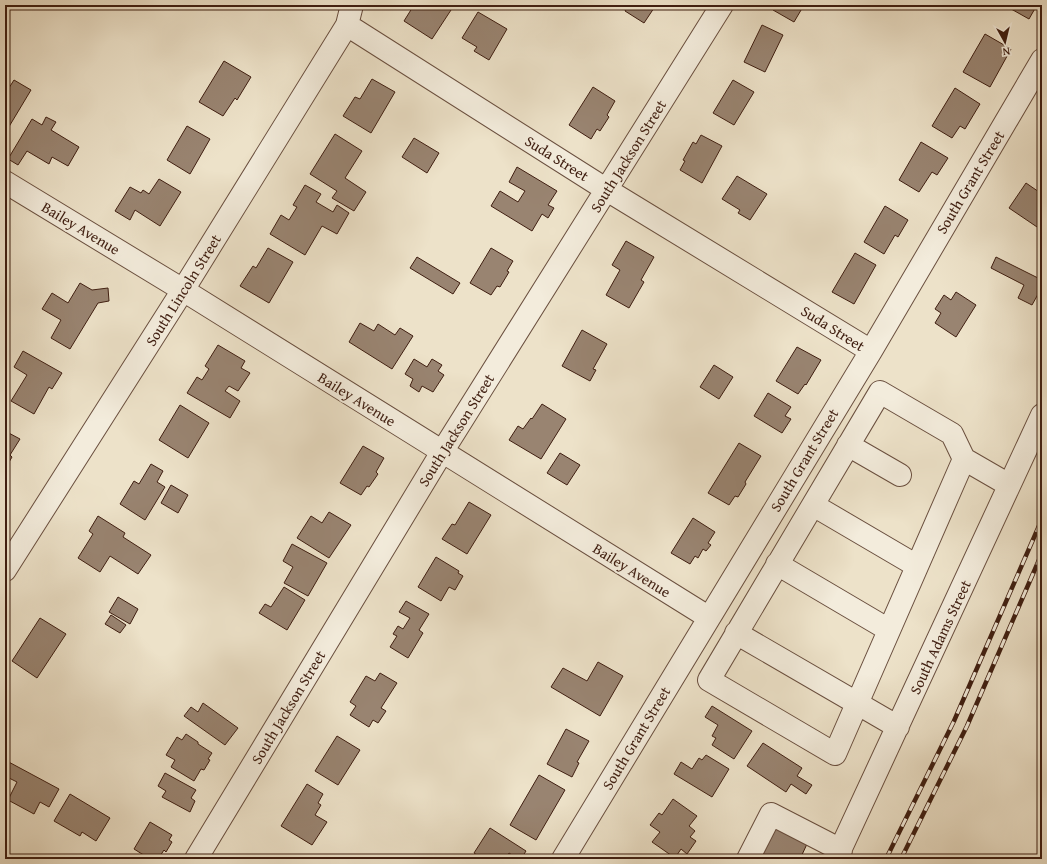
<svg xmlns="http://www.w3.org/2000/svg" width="1047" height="864" viewBox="0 0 1047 864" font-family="'Gentium Book Plus',serif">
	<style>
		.building { fill: #998471; stroke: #3f1e11 }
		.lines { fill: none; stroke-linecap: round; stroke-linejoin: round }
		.minor-casing { stroke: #6a4f3f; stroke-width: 24 }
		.minor { stroke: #f3ecdc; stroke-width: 22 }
		.rail-casing { stroke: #3f1e11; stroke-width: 4.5 }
		.rail { stroke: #f3ecdc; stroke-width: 3; stroke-dasharray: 9; stroke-linecap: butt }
		.labels { text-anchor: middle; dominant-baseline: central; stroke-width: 4; stroke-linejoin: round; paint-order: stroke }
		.street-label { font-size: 15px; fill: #3f1e11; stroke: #f3ecdc }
	</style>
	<rect width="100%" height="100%" fill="#ede2c9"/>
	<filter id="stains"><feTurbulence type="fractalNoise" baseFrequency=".005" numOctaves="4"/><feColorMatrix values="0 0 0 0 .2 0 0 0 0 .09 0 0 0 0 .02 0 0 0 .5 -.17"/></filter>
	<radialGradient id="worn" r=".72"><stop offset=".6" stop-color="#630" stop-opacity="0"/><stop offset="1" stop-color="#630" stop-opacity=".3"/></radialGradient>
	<path class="building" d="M414,5H442L451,10L432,39L404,21Z
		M628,5H656L644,23L625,11Z
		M776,5H804L794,22L773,10Z
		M1004,5H1037L1029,19Z
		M478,12L507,29L489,60L474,51L477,47L462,38Z
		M762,25L783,35L765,72L744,62Z
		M985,34L1011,49L990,87L963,72Z
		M224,61L251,77L237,100L235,98L223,116L199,102Z
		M372,79L395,92L371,133L343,116L355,97L360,99Z
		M14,80L31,90L7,130L5,129V90L7,91Z
		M733,80L754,92L734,125L713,113Z
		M593,87L615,101L607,115L609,117L600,131L597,129L591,139L569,125Z
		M955,88L980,104L965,129L960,126L952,138L932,126Z
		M46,117L56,122L51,130L79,147L68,166L52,157L49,164L27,151L18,165L8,159L32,119L42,125Z
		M187,126L210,139L190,174L167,160Z
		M335,134L362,151L345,178L366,192L354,211L332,198L337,191L310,174Z
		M701,135L722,146L702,183L680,170L685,161L683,160L693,142L696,144Z
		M414,138L439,153L427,173L402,157Z
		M921,142L948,158L937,175L932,172L919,192L899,180Z
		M517,167L557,191L548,205L554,208L548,218L542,214L532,231L491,206L500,191L518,202L525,191L509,182Z
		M737,176L767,194L750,220L738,213L740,210L722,199Z
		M159,179L181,192L160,226L135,210L130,220L115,211L130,187L141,193L143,190L149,194Z
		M1026,183L1042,194V225L1040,229L1009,208Z
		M305,185L321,194L316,202L333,212L337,205L349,213L337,234L322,226L305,255L270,234L281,215L289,220L297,207L293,205Z
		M885,206L908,220L898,237L895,235L884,254L864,242Z
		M626,241L654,257L641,280L644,282L629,308L606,295L620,270L612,265Z
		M268,248L293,262L269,303L240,286L253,266L256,268Z
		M491,248L513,261L507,271L509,272L500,287L497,286L491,295L470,283Z
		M855,253L876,265L854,304L832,292Z
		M417,257L460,283L453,294L410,268Z
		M996,257L1042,280V287L1032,305L1018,298L1024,285L991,268Z
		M80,283L92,290L108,288L109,301L98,303L70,349L51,338L61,320L42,309L52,293L68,303Z
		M956,292L976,305L956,337L935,323L941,313L935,309L944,295L951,300Z
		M360,323L374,331L378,324L395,335L400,328L413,336L392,369L349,342Z
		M582,330L607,344L593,369L596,370L590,381L562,366Z
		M218,345L245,361L241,368L250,373L238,391L229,386L225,391L240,401L230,418L187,393L197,377L202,380L209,369L205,366Z
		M797,347L821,360L806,385L805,384L798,394L776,381Z
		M23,351L62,373L52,389L49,387L34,414L11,401L27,375L14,367Z
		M414,359L427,367L432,359L442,365L438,371L444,375L433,392L422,386L419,392L410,386L413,379L405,374Z
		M714,365L733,377L719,399L700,387Z
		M768,393L791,407L785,416L791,419L782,433L754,416Z
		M542,404L566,419L541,459L509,440L518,426L523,429L531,418L532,419Z
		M180,405L209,423L188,458L159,440Z
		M5,431L20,439L10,455L12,457L5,469Z
		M739,443L761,456L745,482L746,484L738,497L735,496L729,505L708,493Z
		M363,446L384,458L376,472L378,474L369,487L367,486L361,495L340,483Z
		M560,453L580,465L567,485L547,473Z
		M151,464L163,471L157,482L165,487L145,520L120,504L134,481L139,484Z
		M171,485L188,495L178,513L161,503Z
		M469,502L491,515L467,554L442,539L452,524L455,525Z
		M329,512L351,525L329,558L297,538L311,516L322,523Z
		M98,516L125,533L123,537L151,555L138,574L110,556L100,572L78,558L93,534L89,531Z
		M693,518L715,532L708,543L711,545L706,551L703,549L698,558L695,556L690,564L671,553Z
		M292,544L327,563L308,596L284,583L293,567L283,561Z
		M436,557L459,571L458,573L463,576L455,590L449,587L441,601L418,587Z
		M284,587L305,600L287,630L259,613L265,604L271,607Z
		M118,597L138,609L130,624L109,612Z
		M406,601L429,614L419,630L423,633L408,658L390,647L397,636L393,634L398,626L403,629L410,618L399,612Z
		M111,615L126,625L120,633L105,624Z
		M40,618L66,634L37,678L12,661Z
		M598,662L623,676L600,716L551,687L563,668L587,681Z
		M380,673L397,683L381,708L386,711L378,723L373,720L369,727L350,715L356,706L350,702L366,676L375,681Z
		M203,703L238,728L225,745L184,716L191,707L198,712Z
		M712,706L752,731L734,759L712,745L716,738L712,736L718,725L705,717Z
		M566,729L589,741L577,762L579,763L572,777L547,764Z
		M186,734L198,742V744L212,753L208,759L210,760L204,770L201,769L194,781L171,767L175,760L166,755L177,737L182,740Z
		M337,736L360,750L338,785L315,771Z
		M763,743L802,768L797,776L812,785L806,794L791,784L786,792L747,766Z
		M706,755L729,769L712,797L674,774L681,762L692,769L699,758L702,760Z
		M5,760L59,789L49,807L40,802L34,814L8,800L17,782L5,776Z
		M165,773L196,790L191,798L195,801L190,812L162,797L166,791L158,786Z
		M539,775L565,790L536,840L510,825Z
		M307,784L323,794L318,803L321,805L315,815L327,822L312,845L281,826Z
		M70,794L110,818L96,841L82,832L80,836L54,821Z
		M673,799L697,816L689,826L695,831L690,837L696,841L687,854L681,849L675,858L652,842L660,832L650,825L659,813L662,815Z
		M150,822L172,835L169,840L172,842L166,852L164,850L158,859H150L134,849Z
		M490,828L526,851L521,859H518L509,853L505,859H483L474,853Z
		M775,828L807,844L800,859H760Z"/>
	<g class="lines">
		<g class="minor-casing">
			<path id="minor" d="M347,25L607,190L871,351
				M5,182L183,290L708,617
				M848,445L900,475
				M964,459L835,754L709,680L880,392L952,434L964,459L1009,485
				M813,505L917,566
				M777,564L889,630
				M5,570L183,290L347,25L352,5
				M736,633L898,727
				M196,859L442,452L722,5
				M563,859L871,351L1042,60
				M748,859L771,814L841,850
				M836,859L1042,415"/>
		</g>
		<use href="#minor" class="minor"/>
		<g class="rail-casing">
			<path id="rail" d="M886,859L954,721L1042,519
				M901,859L967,726L1042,553"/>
		</g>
		<use href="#rail" class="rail"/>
	</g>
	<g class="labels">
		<g class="street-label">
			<text transform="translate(628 156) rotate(-58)">South Jackson Street</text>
			<text transform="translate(557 158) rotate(32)">Suda Street</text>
			<text transform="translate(970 182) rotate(-59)">South Grant Street</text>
			<text transform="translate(81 228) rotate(31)">Bailey Avenue</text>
			<text transform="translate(183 290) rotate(-58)">South Lincoln Street</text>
			<text transform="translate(833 328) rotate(32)">Suda Street</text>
			<text transform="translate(357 399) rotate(32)">Bailey Avenue</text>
			<text transform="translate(456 430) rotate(-58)">South Jackson Street</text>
			<text transform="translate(804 460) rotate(-59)">South Grant Street</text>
			<text transform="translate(632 570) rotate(32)">Bailey Avenue</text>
			<text transform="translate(940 637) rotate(-65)">South Adams Street</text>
			<text transform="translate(288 707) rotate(-59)">South Jackson Street</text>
			<text transform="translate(636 738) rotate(-59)">South Grant Street</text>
		</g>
	</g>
	<rect width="1047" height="864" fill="none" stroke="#ede2c9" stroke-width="20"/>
	<rect x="6" y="6" width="1035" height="852" fill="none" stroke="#3f1e11" stroke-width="2"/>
	<rect x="10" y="10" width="1027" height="844" fill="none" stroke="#3f1e11"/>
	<g transform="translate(1005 42) rotate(172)" stroke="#f3ecdc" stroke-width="3" paint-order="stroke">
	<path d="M0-3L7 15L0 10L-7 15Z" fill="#3f1e11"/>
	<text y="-6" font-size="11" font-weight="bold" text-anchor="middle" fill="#3f1e11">N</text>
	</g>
	<rect width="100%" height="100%" filter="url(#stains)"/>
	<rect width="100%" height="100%" fill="url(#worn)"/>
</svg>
